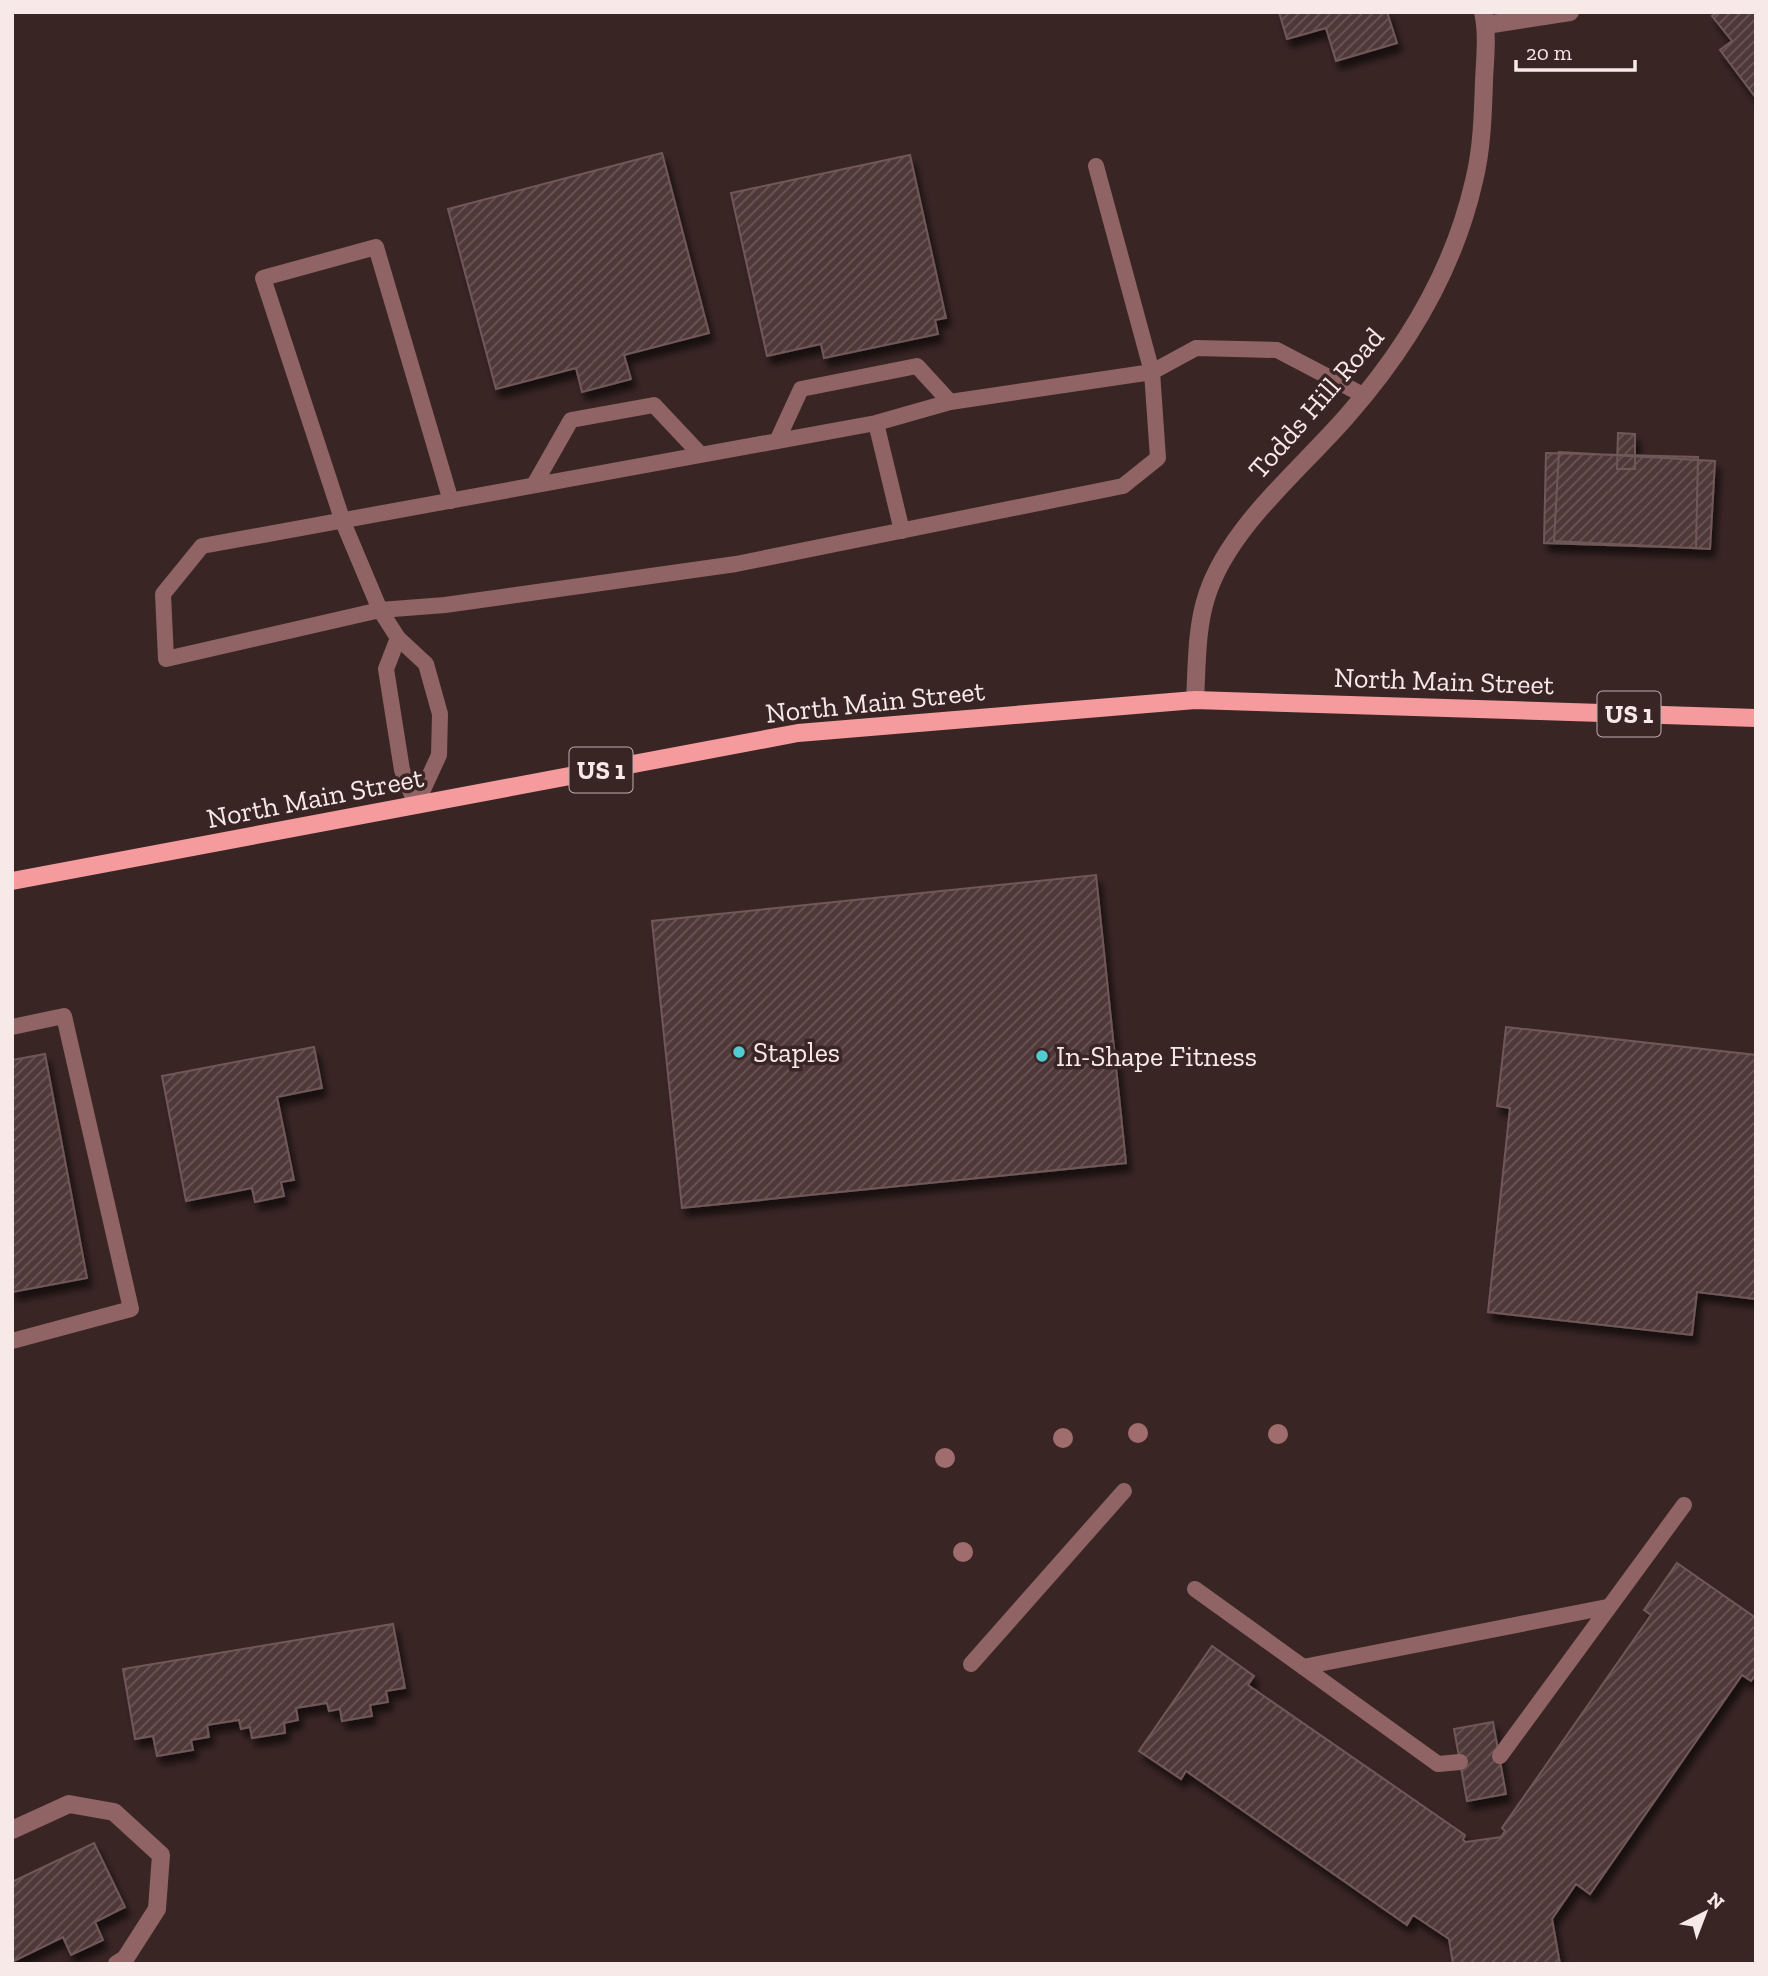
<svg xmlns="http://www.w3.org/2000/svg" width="1768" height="1976" viewBox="0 0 1768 1976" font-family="'Zilla Slab',serif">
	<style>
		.building { fill: url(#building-hatch); stroke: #715858; stroke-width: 2; filter: url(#shadow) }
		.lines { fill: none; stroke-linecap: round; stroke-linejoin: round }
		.lane { stroke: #906465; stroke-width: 16 }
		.street { stroke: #906465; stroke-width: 18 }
		.primary { stroke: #f59b9d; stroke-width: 18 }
		.tree { fill: #a16c6d }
		.poi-dot { fill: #51ccd1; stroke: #3a2525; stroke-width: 2.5 }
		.labels { text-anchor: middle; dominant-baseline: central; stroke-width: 7; stroke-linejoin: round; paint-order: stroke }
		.shield { fill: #3a2525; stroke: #bfaeae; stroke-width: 2 }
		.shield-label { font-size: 26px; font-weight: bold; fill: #f8e9e9 }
		.street-label { font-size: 28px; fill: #f8e9e9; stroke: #3a2525 }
		.poi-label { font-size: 28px; fill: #f8e9e9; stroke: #3a2525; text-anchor: start }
	</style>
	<defs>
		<pattern id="building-hatch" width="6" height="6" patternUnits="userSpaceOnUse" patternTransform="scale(1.75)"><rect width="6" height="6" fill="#503939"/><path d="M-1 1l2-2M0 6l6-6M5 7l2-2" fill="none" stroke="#6a5656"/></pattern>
		<filter id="shadow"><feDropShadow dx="4.5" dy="8" stdDeviation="3.5" flood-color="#0009"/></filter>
	</defs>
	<rect width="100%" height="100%" fill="#3a2525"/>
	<path class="building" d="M1279,12H1387L1397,43L1336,61L1326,28L1287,39Z
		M1718,12H1756V98L1720,50L1732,41L1712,16Z
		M662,153L709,333L624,355L631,379L582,392L576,368L496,389L448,209Z
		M910,155L946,318L935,320L938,334L824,358L821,344L767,356L731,193Z
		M1618,433L1635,434V469H1617Z
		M1559,452L1715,461L1710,549L1554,541Z
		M1546,453L1698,457L1696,548L1544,543Z
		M1096,875L1126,1163L682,1208L652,921Z
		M1506,1027L1756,1055V1299L1697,1292L1692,1335L1488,1312L1510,1108L1497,1106Z
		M314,1047L322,1088L277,1097L294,1180L281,1182L284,1196L255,1202L252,1188L186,1201L162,1076Z
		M45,1054L87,1278L12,1292V1060Z
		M1677,1563L1756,1618V1674L1751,1681L1742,1675L1590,1894L1576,1884L1552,1919L1560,1964H1453L1449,1939L1413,1915L1407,1925L1186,1771L1181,1779L1139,1751L1212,1646L1254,1676L1248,1685L1465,1835L1463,1840L1466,1842L1501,1837L1505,1831L1502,1828L1651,1615L1644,1610Z
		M393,1624L405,1688L386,1691L388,1702L370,1705L372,1716L342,1721L340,1709L329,1711L327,1703L296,1708L298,1720L284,1723L285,1733L252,1738L250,1727L241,1729L239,1720L207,1725L209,1737L191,1740L193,1750L157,1756L153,1736L135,1739L123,1669Z
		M1493,1722L1506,1794L1467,1801L1454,1729Z
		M94,1843L125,1907L95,1922L103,1940L71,1955L63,1937L12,1962V1882Z"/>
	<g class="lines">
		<path class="lane" d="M876,423L902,531
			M777,441L801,389L917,366L950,402
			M534,485L571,420L654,405L701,455
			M451,501L376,247L263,278L343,522L380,610L166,659L163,594L202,546L876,423L950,402L1152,372L1096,166
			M398,638L386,669L402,770L416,805
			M416,805L439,755L440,714L426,664L398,638L380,610L445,605L736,564L1123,486L1158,458L1152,372L1196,348L1277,350L1363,395
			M12,1027L64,1016L131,1309L12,1341
			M1195,1589L1438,1764L1460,1762
			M971,1664L1124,1491
			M1303,1667L1607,1607
			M1500,1756L1684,1505"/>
		<path class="street" d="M1486,25L1570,12
			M1195,700C1197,666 1196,628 1207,595C1229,527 1301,469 1347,416C1406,349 1454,269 1474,181C1482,149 1483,113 1484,81C1485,58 1488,34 1483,12
			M12,1830L69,1804L114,1812L161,1855L157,1909L125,1959L117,1964"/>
		<path class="primary" d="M12,881L798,733L1195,700L1756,718"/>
	</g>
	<g class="tree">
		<circle cx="1138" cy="1433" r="10"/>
		<circle cx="1278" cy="1434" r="10"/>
		<circle cx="1063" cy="1438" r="10"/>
		<circle cx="945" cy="1458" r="10"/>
		<circle cx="963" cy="1552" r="10"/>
	</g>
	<g class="poi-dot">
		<circle cx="739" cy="1052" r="7"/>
		<circle cx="1042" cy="1056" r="7"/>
	</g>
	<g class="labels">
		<g class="shield">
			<rect x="1597.5" y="691.5" width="63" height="45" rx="5"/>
			<rect x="569.5" y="747.5" width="63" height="45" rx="5"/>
		</g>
		<g class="shield-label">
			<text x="1629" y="714">US 1</text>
			<text x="601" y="770">US 1</text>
		</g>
		<g class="street-label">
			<text transform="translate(1316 403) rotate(-49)">Todds Hill Road</text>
			<text transform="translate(1444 681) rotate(2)">North Main Street</text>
			<text transform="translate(875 702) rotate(-6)">North Main Street</text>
			<text transform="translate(315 798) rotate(-11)">North Main Street</text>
		</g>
		<g class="poi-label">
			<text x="753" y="1052">Staples</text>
			<text x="1056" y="1056">In-Shape Fitness</text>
		</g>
	</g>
	<rect width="1768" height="1976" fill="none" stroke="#f8e9e9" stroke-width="28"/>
	<g transform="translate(1705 1913) rotate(42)" stroke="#3a2525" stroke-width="5" paint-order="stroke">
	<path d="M0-5L12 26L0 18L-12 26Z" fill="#f8e9e9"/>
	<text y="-10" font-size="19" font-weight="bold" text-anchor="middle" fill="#f8e9e9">N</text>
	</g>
	<path d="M1516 60v10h119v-10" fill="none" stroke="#f8e9e9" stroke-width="3.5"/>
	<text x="1526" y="60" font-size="21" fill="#f8e9e9" stroke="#3a2525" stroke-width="5" paint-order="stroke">20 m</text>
</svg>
